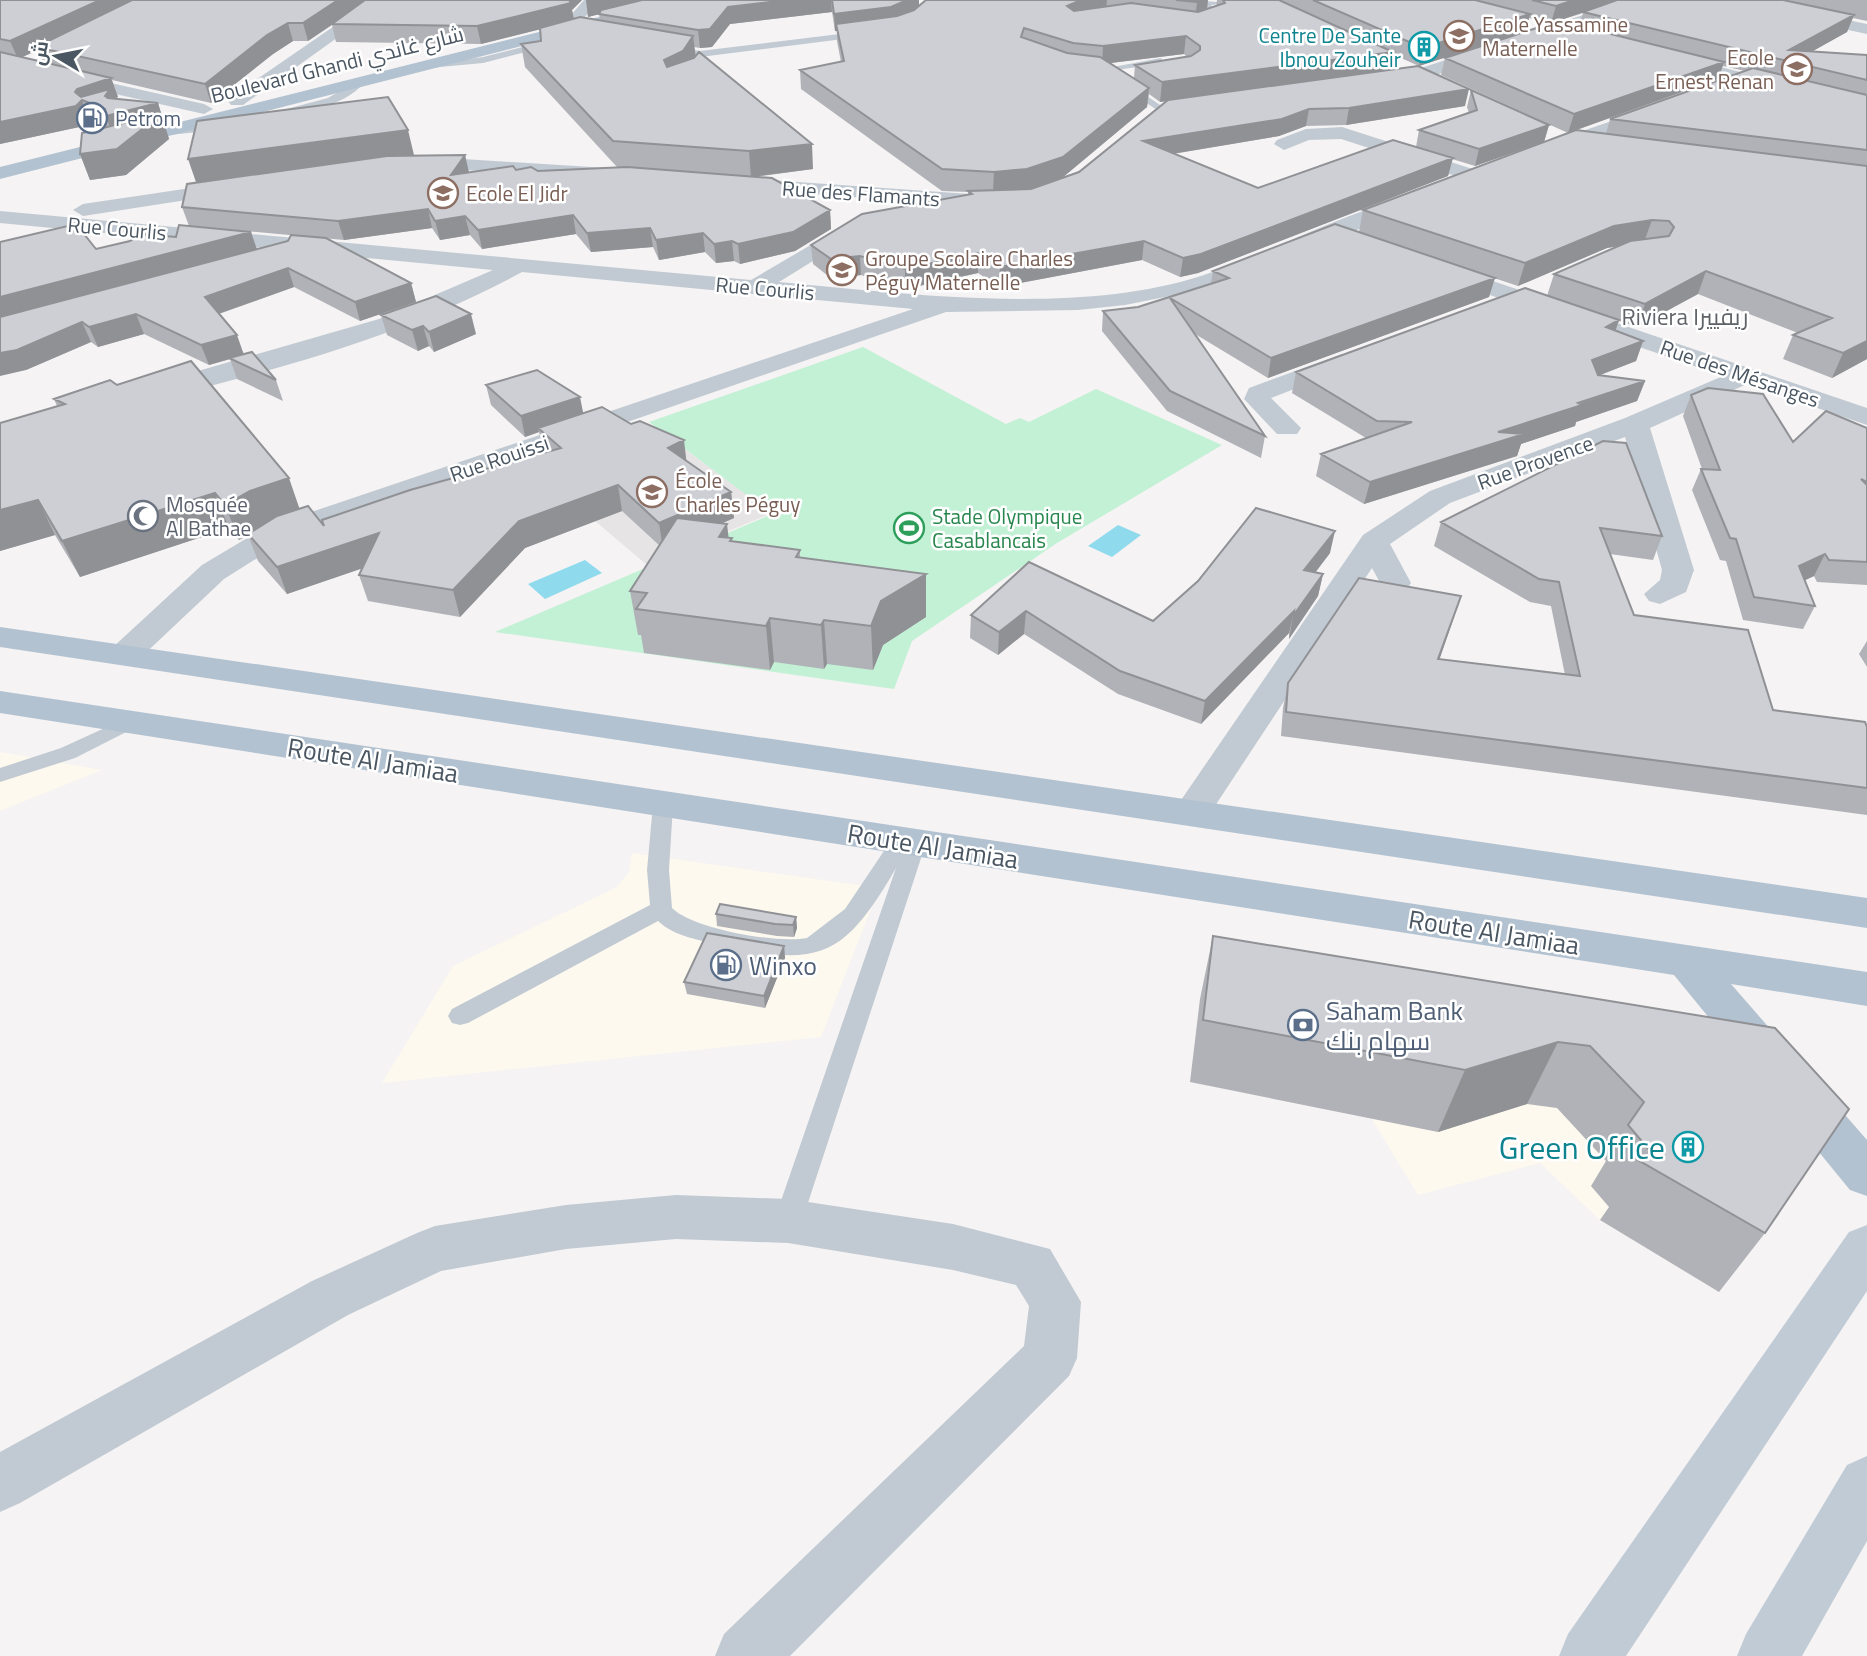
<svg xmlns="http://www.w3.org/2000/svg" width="1867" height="1656" viewBox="0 0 1867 1656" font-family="'Titillium Web',Cairo,sans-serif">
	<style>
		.commercial { fill: #fdf9ef }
		.education { fill: #e6e4e5 }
		.green { fill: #c3f1d5 }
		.water { fill: #90daee }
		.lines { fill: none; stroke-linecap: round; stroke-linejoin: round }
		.lane { fill: #c1cad2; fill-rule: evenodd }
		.street { fill: #c1cad2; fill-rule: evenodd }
		.secondary { fill: #c1cbd6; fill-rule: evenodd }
		.primary { fill: #b3c2d1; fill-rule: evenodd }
		.wall { fill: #b0b2b7; fill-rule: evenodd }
		.shaded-wall { fill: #909195 }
		.building { fill: #cdcfd5; stroke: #909195; stroke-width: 2 }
		.labels { text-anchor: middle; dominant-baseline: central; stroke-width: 5; stroke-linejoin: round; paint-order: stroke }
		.far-education-label { font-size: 21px; fill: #785e54; stroke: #fff; text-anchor: start }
		.far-culture-label { font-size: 21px; fill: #0d838f; stroke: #fff; text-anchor: end }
		.far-street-label { font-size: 21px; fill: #4a5661; stroke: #fff }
		.far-service-label { font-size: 21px; fill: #4e5e75; stroke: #fff; text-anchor: start }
		.far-worship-label { font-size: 21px; fill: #5b616d; stroke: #fff; text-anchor: start }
		.far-leisure-label { font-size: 21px; fill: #27864d; stroke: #fff; text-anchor: start }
		.far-neighbourhood-label { font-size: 23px; fill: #5f6368; stroke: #fff }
		.street-label { font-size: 26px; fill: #4a5661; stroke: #fff }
		.service-label { font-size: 26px; fill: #4e5e75; stroke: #fff; text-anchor: start }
		.near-culture-label { font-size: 32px; fill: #0d838f; stroke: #fff; text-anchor: end }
	</style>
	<rect width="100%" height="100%" fill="#f5f3f3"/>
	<path class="commercial" d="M0,752L102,770L0,811Z
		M632,853L879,888L821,1037L382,1083L453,966L617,887L629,872Z
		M1311,1019L1802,1169L1719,1292L1600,1220L1540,1163L1418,1195Z"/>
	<path class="education" d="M655,427L694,456L772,513L647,565L535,470Z"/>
	<path class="green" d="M863,347L1006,424L1020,418L1029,422L1096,389L1222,445L1057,543L912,641L894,689L495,632L772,514L649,422Z"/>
	<path class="water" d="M1118,525L1141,535L1112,557L1088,546Z
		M585,560L602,573L545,599L528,584Z"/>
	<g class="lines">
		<path class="lane" d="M1204,1L1230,3L1211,5L1221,17L1210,24L1206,21L1211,17L1202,8Z
			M864,31L867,36L700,57L663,49L667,46L700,51Z
			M550,40L553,45L483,63L429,68L424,65L483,57Z
			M1161,58L1164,63L1110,71L1163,107L1160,112L1097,70Z
			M360,79L365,82C343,109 297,112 265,119L260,116L328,98Z
			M86,123H94L113,133L108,136L86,127Z
			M224,124L228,129L159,136L154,133Z
			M131,716L138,718L141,722L138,726L75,758L0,782V768L61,748Z
			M663,798L673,805L669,870L672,908C693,929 778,944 807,938L845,909L894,836L901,834L923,838L926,843L802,1221L798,1230L788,1233L778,1230L774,1221L896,868C845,956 821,968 722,945C700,940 675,937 658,921L468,1023L460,1025L452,1023L448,1016L452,1009L650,905L647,870L653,805Z"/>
		<path class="street" d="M372,0H390L243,105H231L228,101L231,97Z
			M584,0H600L584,18H574L571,15Z
			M1629,0H1652L1427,78L1379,85L1370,80L1379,75L1418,69Z
			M1723,0H1752L1867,24V34L1731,5Z
			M1669,54L1867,104V114L1663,63V55Z
			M0,58L204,104L213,109L204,114L0,68Z
			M1658,105L1667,110L1664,114L1553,154H1539L1536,150L1539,146Z
			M1342,127L1482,172L1485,176L1482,180H1468L1341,139L1309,140L1284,150L1274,144L1277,140L1306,129Z
			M415,156L607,168L617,174L607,180L408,166L405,162L408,158Z
			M740,178L998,196L1008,202L998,208L733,188L730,184Z
			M238,181L248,187L245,191L83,216L73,210L83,204Z
			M1409,197L1416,199L1419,203L1416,207L1205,289L1125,305L1078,310L946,312L286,540L224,579L136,662L124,665L112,662L107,655L112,648L202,565L264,528L913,309L522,272C408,334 281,369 155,400L146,398L142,392L146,386L379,319L493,270L0,223V211L751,280L855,219L863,220L866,225L863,230L779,282C908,294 1076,316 1201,276C1270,253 1339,214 1409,197Z
			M1443,264L1867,408V425L1747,384L1650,428L1694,570L1686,592L1660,604L1649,601L1644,594L1660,580L1662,570L1625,437L1450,503L1390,544L1411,583L1406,590L1395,592L1384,590L1372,568L1205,821L1192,825L1179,821L1173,812L1179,803L1363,535L1430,491L1625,418L1723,376L1435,276L1432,271Z
			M1342,354L1351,357L1355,362L1351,367L1271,398L1301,428L1297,434H1277L1244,399L1249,388Z
			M676,1195L788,1199L953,1224L1050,1249L1081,1302L1077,1358L1069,1376L790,1656H715L724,1634L1024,1346L1029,1306L1016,1285L953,1270L788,1243L676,1239L566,1249L441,1271L348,1315L20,1503L0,1512V1452L312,1281L417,1233L435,1226L566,1205Z"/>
		<path class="secondary" d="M1867,1225V1291L1626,1656H1559L1568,1634L1849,1232Z
			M1867,1456V1541L1802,1656H1737L1746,1634L1847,1465Z"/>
		<path class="primary" d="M667,0H693L690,3L0,179V167Z
			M0,627L1867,898V928L0,647Z
			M0,691L1867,972V1006L1731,984L1867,1140V1196L1850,1190L1674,975L0,713Z"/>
	</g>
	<path class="wall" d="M0,0H582L572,10L574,18L600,20L599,14L588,17L586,0H919V5L926,0H1208L1207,9L1216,6L1217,0H1867V21L1853,18L1847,32L1813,51L1867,55V359L1832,378L1783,359L1793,335L1798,333L1698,294L1637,327L1619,321L1616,330L1643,341L1636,361L1599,375L1645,381L1637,401L1576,422L1575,426L1521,444L1517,456L1364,504L1316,476L1321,454L1366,438L1292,393L1296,372L1547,296L1554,274L1618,246L1607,248L1518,286L1494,278L1489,297L1268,378L1195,334L1265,436L1261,458L1167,411L1102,331L1103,311L1138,307L1211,284L1213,271L1359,232L1363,210L1606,134L1610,119L1745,71L1723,66L1718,79L1568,133L1441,75L1445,58L1551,23L1529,18L1526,31L1419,66L1392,54L1389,70L1465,106L1346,125L1306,126L1279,136L1173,154L1258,188L1416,147L1419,130L1469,113L1467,107L1471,90L1549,125L1544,142L1475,166L1452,159L1448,176L1198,273L1180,277L1142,260L999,287L978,273L905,289L861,275L832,279L813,264L811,245L968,195V192L942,191L801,89L800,70L841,62L837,41V31H835L832,12L730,24L712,47L700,48L694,47L695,56L813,169L754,177L830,210L831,229L795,251L740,264L734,261L716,263L705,252L659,260L653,247L591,252L576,234L482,249L470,235L440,240L432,228L344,240L202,227L251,232L257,249L411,283L416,302L360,321L294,287L219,314L244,354L276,380L283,401L237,379L230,359L209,365L144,334L98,347L91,342L26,370L96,249L176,237L189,226L182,207L414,155H465L469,173L516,170L538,171L623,167H617L525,67L521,44L541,41L540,29L481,44L336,42L332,25L308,41H293L273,54L211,103L112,80L118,97L114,99L158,103L169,139L126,175L90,180L80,154L108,127L89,119L84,126L0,144ZM1583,13L1579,26L1558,21ZM38,50L43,62L22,57ZM1184,54L1187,57L1135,65L1134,78L1111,63ZM1149,94L1160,102L1167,101L1079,172L1030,189L1062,178L1147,107Z
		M381,315L476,334L434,352L429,346L418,351L387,335Z
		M486,385L583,413L687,461L731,492L734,518L723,523L728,538L732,542L800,550V558L926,574V617L883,645L873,670L827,664L824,669L774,662L770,670L644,653L641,635H638L630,591L660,546L622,511L525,548L460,617L368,601L359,575L362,568L287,594L258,561L248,535L239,540L229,528L80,577L55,535L0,551V423L57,406L54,399L300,509L324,526L544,453L539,432L525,437L491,405Z
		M1691,395L1793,442L1867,428V585L1817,582L1814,576L1804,580L1815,606L1803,629L1743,620L1726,561L1720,560L1692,490L1701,469H1702L1683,416Z
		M1603,441L1662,536L1653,560L1610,554L1634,615L1773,710L1867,727V815L1281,736L1283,708L1288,683L1461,596L1439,659L1565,675L1551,606L1530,602L1434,546L1441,522Z
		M1330,553L1315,572L1323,574L1318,596L1289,639V633L1201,724L1118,694L1024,634L998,655L970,638L971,615L1029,562L1153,621Z
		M1867,641V667L1859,654Z
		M716,914L796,917L797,928L794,937L777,936L717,926Z
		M1213,936L1775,1028L1765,1233L1719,1292L1600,1220L1609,1207L1591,1186L1606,1161L1557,1108L1527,1104L1438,1132L1190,1082L1200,999Z
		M784,946L785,958L765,1008L687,994L684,982Z"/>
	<path class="shaded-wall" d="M100,0H142L36,47L38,50L18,59L10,41Z
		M338,0H368L308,41L303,23Z
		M567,0H582L572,10L574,21L481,44L477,26Z
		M586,0H656L588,17Z
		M786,0H831L832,12L730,24L712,47L700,48L698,30L728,7Z
		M907,0H919V7L906,19L836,24L837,31H835L834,14Z
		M1081,0H1107L1106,12L1066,24L1067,6Z
		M1200,0H1208L1206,16L1195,19L1197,2Z
		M1574,0H1621L1551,23L1556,6Z
		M1530,14L1526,31L1419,66L1423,48Z
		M1854,15L1847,32L1793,62L1789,50Z
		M288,23L293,41L273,54L211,103L205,84L267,35Z
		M693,36L696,58L667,83L664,60Z
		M1186,36L1184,54L1102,64L1103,46Z
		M1393,52L1389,71L1160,102L1162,82Z
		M1724,62L1718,79L1568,133L1574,114Z
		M111,78L118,97L113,99L158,103L169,139L126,175L90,180L80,154L113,136L106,116L107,101L82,100L89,119L84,126L0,144V122L75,92L77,89Z
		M1149,88L1147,107L1062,178L1026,190L993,193L994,172Z
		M1469,89L1465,106L1346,125L1349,108Z
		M1309,109L1306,126L1279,136L1141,159L1143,141Z
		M1549,125L1544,142L1475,166L1479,149Z
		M408,130L414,155L197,185L188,159Z
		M812,144L813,169L751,177L749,151Z
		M465,155L469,173L451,175Z
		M1453,158L1448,176L1198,273L1180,277L1183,258Z
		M428,209L432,228L344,240L338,221Z
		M830,210L831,229L795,251L740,264L738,244Z
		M573,215L576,234L482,249L478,230Z
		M465,216L470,235L440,240L435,221Z
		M1652,220L1644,242L1607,248L1518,286L1525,263L1614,226Z
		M650,228L653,247L591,252L587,233Z
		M251,232L257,250L0,319V297Z
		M703,233L705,252L659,260L656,240Z
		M732,241L734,261L716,263L714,244Z
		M1144,241L1142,260L999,287L1000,267Z
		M978,253V273L905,289V269Z
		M860,256L861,275L832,279L831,259Z
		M288,268L294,287L212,316L205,297Z
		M1706,271L1698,294L1637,327L1645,304Z
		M1495,278L1489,297L1268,378L1271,358Z
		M411,283L416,302L360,321L355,302Z
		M136,314L144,334L98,347L89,327Z
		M471,314L476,334L434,352L429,332Z
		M1619,320L1612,340L1606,327Z
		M82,322L91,342L26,370L0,376V353Z
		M423,326L429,346L418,351L412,330Z
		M237,335L244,355L209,365L201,345Z
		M1643,341L1636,361L1585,381L1592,360Z
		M1867,341V359L1832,378L1843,353Z
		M1645,381L1637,401L1576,422L1575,426L1521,444L1517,456L1364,504L1370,482L1498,432Z
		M580,397L584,417L538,428L539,432L525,437L521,416Z
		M684,440L687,466L668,448Z
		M289,478L301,513L263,526L239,540L225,505L250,491Z
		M618,485L622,511L525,548L460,617L453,590L519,521Z
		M731,492L734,518L663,549L659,523Z
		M215,493L229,528L80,577L62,541Z
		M38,500L55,535L0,551V510Z
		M727,524L732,566L719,537Z
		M1335,531L1330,553L1300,593L1304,570Z
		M379,533L387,560L287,594L277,567Z
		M1825,554L1814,576L1787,589L1799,566Z
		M926,574V617L883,645L873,670L871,626L881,601Z
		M1323,574L1318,596L1289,639L1293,616Z
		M1461,596L1453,620L1431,684L1438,659Z
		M1026,611L1024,634L998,655L999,632Z
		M1294,611L1289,633L1201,724L1205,701Z
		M770,618L774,662L770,670L766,626Z
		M824,620L827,664L824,669L821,625Z
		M796,917L797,928L794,937L793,925Z
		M784,946L785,958L765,1008L764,996Z
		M1558,1042L1527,1104L1438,1132L1465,1070Z"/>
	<path class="building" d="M0,0H100L10,41L0,39Z
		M132,0H338L303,23H288L267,35L205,84L36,47Z
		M365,0H569L571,3L477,26L332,24Z
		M642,0H786L728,7L710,29L698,30L599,14L601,10Z
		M832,0H907L891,7L834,14Z
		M926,0H1081L1067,6L1074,11L1131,3L1198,12L1225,3L1223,0H1279L1393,52L1162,82L1135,65L1191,56L1200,50V46L1186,36L1103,46L1073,43L1024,28L1021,37L1067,53L1100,57L1149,88L1063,157L1027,169L994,172L942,169L800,70L844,61L836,24L897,16L914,10Z
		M1176,0H1203L1197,2Z
		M1313,0H1475L1530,14L1423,48Z
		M1532,0H1574L1556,6Z
		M1617,0H1783L1854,15L1789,50L1867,55V80L1583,12Z
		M580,17L693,36L683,51L664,60L667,67L694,58L699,52L812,144L749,151L613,141L521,44L541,41L540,28Z
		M1558,21L1724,62L1574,114L1445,58Z
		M0,52L111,78L77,89L75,92L81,97L110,89L105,96L108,98L158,103L106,116L105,109L82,100L76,106L0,122Z
		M1418,66L1469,89L1349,108L1309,109L1282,119L1143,141L1258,188L1393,140L1453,158L1201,254L1183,258L1144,241L1000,267L978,253L905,269L860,256L831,259L811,245L862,214L972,194L968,191L1031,189L1079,172L1168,100Z
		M1753,68L1867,95V150L1610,119Z
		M1471,90L1549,125L1479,149L1419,130L1477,110Z
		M388,97L408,130L188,159L197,121Z
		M161,114L117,149L80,154L82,133Z
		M1576,130L1867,166V341L1843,353L1793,335L1832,318L1706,271L1645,304L1554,274L1630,241L1669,236L1674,227L1669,221L1652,220L1614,226L1525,263L1363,210Z
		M465,155L451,175L513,166L516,170L531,167L538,171L627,167L772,178L830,210L793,232L738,244L732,241L714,244L703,233L656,240L650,228L587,233L573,215L478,230L465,216L435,221L428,209L338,221L182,207L187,184L387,156Z
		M76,224L96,249L130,241L140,234L176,237L179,225L251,232L0,297V242Z
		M1335,224L1495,278L1271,358L1170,298L1265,436L1170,391L1103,311L1138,307L1229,278L1213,271Z
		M291,235L326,238L411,283L355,302L288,268L205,297L237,335L201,345L136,314L89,327L82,322L17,350L0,353V317L288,241Z
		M1525,288L1619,320L1606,327L1643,341L1592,360L1598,375L1645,381L1578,403L1582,405L1498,432L1524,434L1370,482L1321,454L1412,422L1377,421L1296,372Z
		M436,296L471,314L429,332L423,326L412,330L381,315Z
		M252,352L276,380L229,358Z
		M191,361L289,478L250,491L225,505L215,493L62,541L38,500L0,510V423L65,404L54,399L110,380L117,385Z
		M537,370L580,397L521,416L486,385Z
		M1708,388L1763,394L1793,442L1826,411L1867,428V482L1861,479L1867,485V562L1829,560L1825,554L1799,566L1815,606L1754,597L1736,539L1730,538L1701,469L1720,470L1691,395Z
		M602,407L631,424L640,421L684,440L668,448L731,492L659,523L618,485L519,521L453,590L359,575L379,533L277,567L248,534L277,516L308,506L324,526L322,520L410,490L561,448L538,428Z
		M1603,441L1626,443L1662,536L1600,528L1634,615L1748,630L1773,710L1865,722L1867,727V788L1286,712L1288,683L1359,578L1461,596L1438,659L1580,676L1559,582L1539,579L1441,522Z
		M1256,508L1335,531L1304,570L1323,574L1293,616L1294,611L1205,701L1120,671L1026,611L999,632L971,615L1029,562L1153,621L1198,581Z
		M677,518L727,524L719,537L732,538L730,541L800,550L796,557L926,574L881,601L871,626L824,620L821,625L770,618L766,626L636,609L647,593L630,591Z
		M720,904L796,917L793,925L775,924L716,914Z
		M707,933L784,946L764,996L684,982Z
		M1213,936L1775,1028L1849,1109L1765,1233L1638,1160L1652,1153L1628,1125L1644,1102L1590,1046L1558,1042L1465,1070L1203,1020Z"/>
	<defs>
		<g id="school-ring" transform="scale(1.575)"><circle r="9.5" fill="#fff" stroke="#8d6e63" stroke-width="1.5"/><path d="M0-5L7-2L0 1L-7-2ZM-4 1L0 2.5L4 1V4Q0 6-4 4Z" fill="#8d6e63"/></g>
		<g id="building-ring" transform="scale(1.575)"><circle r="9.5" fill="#fff" stroke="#0f9aa8" stroke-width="1.5"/><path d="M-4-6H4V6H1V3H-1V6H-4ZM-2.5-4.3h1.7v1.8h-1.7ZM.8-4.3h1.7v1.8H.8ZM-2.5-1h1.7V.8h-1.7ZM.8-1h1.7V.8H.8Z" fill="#0f9aa8"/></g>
		<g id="fuel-ring" transform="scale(1.575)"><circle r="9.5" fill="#fff" stroke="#5c6f8a" stroke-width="1.5"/><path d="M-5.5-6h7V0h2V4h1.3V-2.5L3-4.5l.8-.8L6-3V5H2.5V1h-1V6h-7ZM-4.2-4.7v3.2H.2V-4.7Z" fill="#5c6f8a"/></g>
		<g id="mosque-ring" transform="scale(1.575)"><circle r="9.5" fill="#fff" stroke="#6b7280" stroke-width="1.5"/><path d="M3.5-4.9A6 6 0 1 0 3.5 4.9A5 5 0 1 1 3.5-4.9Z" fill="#6b7280"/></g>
		<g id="stadium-ring" transform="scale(1.575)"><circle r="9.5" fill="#fff" stroke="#2e9e5b" stroke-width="1.5"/><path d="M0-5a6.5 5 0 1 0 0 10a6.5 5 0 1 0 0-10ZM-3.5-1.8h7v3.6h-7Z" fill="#2e9e5b"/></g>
		<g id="bank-ring" transform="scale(1.575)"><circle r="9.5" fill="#fff" stroke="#5c6f8a" stroke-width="1.5"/><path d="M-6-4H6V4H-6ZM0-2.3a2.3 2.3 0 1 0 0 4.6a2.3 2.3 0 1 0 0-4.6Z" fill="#5c6f8a"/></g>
	</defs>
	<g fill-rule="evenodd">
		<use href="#school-ring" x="1459" y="36"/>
		<use href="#building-ring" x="1424" y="47"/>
		<use href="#school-ring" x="1797" y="69"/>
		<use href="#fuel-ring" x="92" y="118"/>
		<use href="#school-ring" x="443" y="193"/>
		<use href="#school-ring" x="842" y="270"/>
		<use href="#school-ring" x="652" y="492"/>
		<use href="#mosque-ring" x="143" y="516"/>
		<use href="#stadium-ring" x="909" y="528"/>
		<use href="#fuel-ring" x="726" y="965"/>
		<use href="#bank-ring" x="1303" y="1025"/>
		<use href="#building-ring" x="1688" y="1147"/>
	</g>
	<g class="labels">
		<g class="far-education-label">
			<text x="1482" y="24">Ecole Yassamine<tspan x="1482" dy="24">Maternelle</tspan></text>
			<text x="1774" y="57" text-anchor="end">Ecole<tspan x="1774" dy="24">Ernest Renan</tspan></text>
			<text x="466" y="193">Ecole El Jidr</text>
			<text x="865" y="258">Groupe Scolaire Charles<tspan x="865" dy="24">Péguy Maternelle</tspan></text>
			<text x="675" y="480">École<tspan x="675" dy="24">Charles Péguy</tspan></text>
		</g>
		<g class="far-culture-label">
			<text x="1401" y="35">Centre De Sante<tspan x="1401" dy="24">Ibnou Zouheir</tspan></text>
		</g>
		<g class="far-street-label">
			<text transform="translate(337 64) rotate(-14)">Boulevard Ghandi شارع غاندي</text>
			<text transform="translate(861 193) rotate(4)">Rue des Flamants</text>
			<text transform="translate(117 228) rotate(5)">Rue Courlis</text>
			<text transform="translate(765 288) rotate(5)">Rue Courlis</text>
			<text transform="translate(1740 373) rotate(19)">Rue des Mésanges</text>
			<text transform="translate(499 458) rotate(-19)">Rue Rouissi</text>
			<text transform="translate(1535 462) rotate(-20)">Rue Provence</text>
		</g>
		<g class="far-service-label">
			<text x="115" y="118">Petrom</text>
		</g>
		<g class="far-worship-label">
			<text x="166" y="504">Mosquée<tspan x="166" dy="24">Al Bathae</tspan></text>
		</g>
		<g class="far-leisure-label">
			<text x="932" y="516">Stade Olympique<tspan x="932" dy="24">Casablancais</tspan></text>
		</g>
		<g class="far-neighbourhood-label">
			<text x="1685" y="316">Riviera ريفييرا</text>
		</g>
		<g class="street-label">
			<text transform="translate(373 760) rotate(9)">Route Al Jamiaa</text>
			<text transform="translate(933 846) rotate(9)">Route Al Jamiaa</text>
			<text transform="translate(1494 932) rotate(9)">Route Al Jamiaa</text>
		</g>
		<g class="service-label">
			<text x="749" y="965">Winxo</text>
			<text x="1326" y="1010">Saham Bank<tspan x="1326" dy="30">سهام بنك</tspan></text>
		</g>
		<g class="near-culture-label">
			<text x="1665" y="1147">Green Office</text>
		</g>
	</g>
	<g transform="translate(56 56) rotate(280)" stroke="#ffffff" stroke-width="5" paint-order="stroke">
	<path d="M0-5L12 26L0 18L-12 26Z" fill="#4a5661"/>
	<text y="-10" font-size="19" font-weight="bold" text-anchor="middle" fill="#4a5661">ش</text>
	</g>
</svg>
